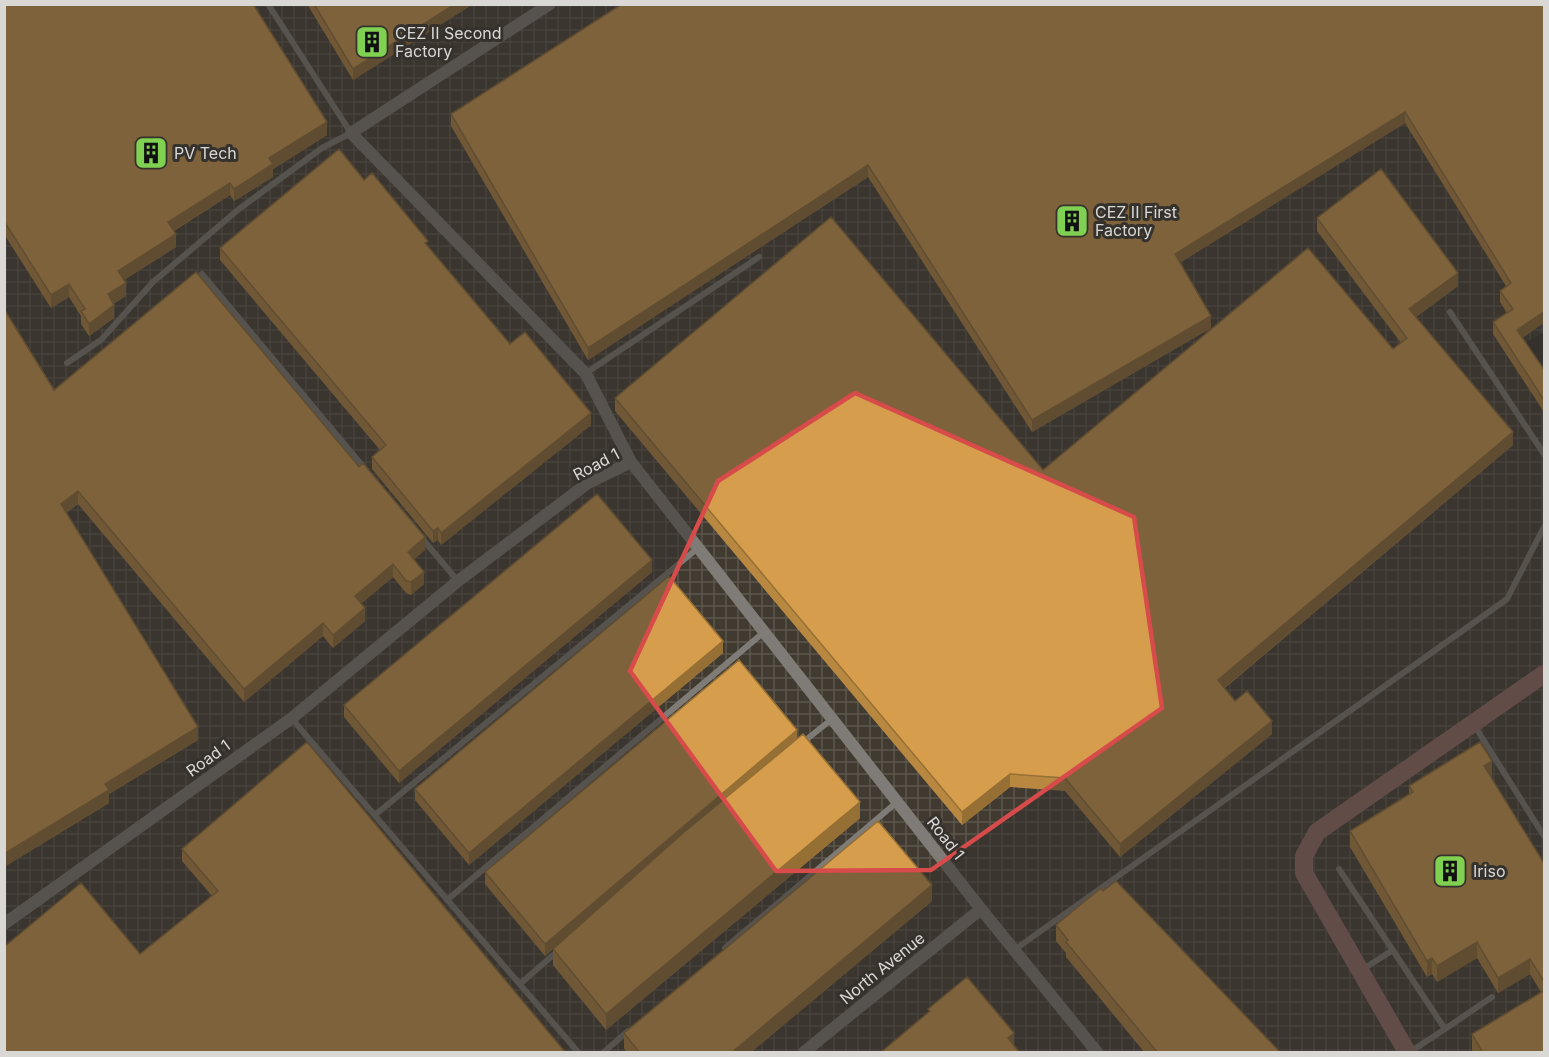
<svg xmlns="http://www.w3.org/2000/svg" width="1549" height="1057" viewBox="0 0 1549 1057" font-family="Inter,sans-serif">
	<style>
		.industrial { fill: url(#industrial-grid) }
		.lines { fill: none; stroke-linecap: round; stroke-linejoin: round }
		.lane { stroke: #7f7b76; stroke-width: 6 }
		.street { stroke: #7f7b76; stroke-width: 12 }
		.secondary { stroke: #9a6e69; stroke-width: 18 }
		.wall { fill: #b88841 }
		.shaded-wall { fill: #966f35 }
		.building { fill: #d69e4c; stroke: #966f35; stroke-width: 1.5 }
		.marked { fill: none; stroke: #d74b4b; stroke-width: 4.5; stroke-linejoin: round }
		.labels { text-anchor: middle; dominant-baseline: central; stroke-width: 6; stroke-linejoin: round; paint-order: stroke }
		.poi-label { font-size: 16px; fill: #dad8d5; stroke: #35322d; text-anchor: start }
		.street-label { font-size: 16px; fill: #dad8d5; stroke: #35322d }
	</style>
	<defs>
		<pattern id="industrial-grid" width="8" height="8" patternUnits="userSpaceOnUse" patternTransform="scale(1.5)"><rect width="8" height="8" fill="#413a30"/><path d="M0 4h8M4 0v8" fill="none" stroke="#5c564d"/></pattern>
	</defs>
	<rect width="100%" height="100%" fill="#35322d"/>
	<path class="industrial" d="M5,5H1544V332L1526,342L1544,377V1052H5Z"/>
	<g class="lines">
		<path class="lane" d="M202,274L366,470
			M1450,312L1544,454
			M67,363L101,340L153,282L239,209L322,148L351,133L268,4
			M586,373L759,257
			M420,536L458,581
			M292,719L578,1052
			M1474,725L1544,836
			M802,743L832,719
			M375,815L698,548
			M1339,869L1445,1029L1410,1052
			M447,900L764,632
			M725,948L897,802
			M1014,950L1507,599L1544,527
			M1363,969L1393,950
			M521,983L559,950
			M1445,1029L1492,997
			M604,1052L628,1031"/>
		<path class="street" d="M550,4L351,133L586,374L631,462L981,909L1097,1052
			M4,924L292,718L458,581L588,483L631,462
			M804,1052L981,909"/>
		<path class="secondary" d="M1407,1052L1304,873V856L1317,832L1544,674"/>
	</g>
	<path class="wall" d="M4,4L327,135L273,169V177L234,201L230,195L174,231L176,247L124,280L126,296L113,304L114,318L89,336L81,324V316L69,297L51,308L4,234Z
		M307,4H473L353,80Z
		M1545,4L1523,338L1545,371L1544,412L1493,334V322L1507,313L1500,302V291L1506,286L1405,123L1180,262L1211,328L1032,432L868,177L588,360L451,126V114Z
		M364,180L428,247L510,344L591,425L441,545L438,540L433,543L372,469V457L380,450L220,260V248Z
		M1317,218L1458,286L1416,317L1513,445L1225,688L1235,701L1272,734L1120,857L1065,791L1010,787L962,825L615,411V398L1043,470L1393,349L1401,343L1317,231Z
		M4,309L54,390L425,550L414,559L424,584L411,595L406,593L393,577L361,603L365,621L333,648L323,636L244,702L78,504L66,513L198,740L109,794V803L4,867Z
		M652,572L399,783L344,717V705Z
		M723,653L469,865L415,800V789Z
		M797,739L860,818L606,1030L553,965V949L568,936L545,956L485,884V872Z
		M1492,777L1491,778L1545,865V1053H1473L1472,1050V1034L1541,992L1530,974L1498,993L1477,958L1437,982L1432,974L1427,977L1350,847V831L1409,795V786Z
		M182,849L566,1053L140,954L212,896L182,861Z
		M1103,891L1281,1053H1145L1066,957V953L1056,941V925Z
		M932,901L750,1053H627L624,1048V1033Z"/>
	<path class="shaded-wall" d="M455,4H473L353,80V69Z
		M1405,112V123L1175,266V254Z
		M327,122V135L273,169V177L234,201V189L269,158Z
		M868,165V177L588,360V348Z
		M230,183V195L168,234V222Z
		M176,234V247L118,284V271Z
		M1458,273V286L1409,322V309Z
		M126,283V296L108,307V294Z
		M69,284V297L51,308V295Z
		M114,305V318L89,336V324Z
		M1545,311V322L1517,342V330Z
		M1211,316V328L1032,432V420Z
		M591,413V425L441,545V533Z
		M1513,432V445L1218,693V680Z
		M78,491V504L61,517V504Z
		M438,528V540L433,543V531Z
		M425,537V550L408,565V552Z
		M652,560V572L399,783V771Z
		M393,564V577L355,609V596Z
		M424,572V584L411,595V582Z
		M365,608V621L333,648V635Z
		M323,623V636L244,702V689Z
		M723,641V653L469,865V853Z
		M1272,721V734L1120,857V844Z
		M198,727V740L109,794V803L4,867V854L105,784Z
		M797,730V742L545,956V944Z
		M1492,761V777L1484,782V766Z
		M1010,774V787L962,825V812Z
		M860,802V818L606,1030V1014Z
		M932,885V901L750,1053H731Z
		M1477,942V958L1437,982V966Z
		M1432,958V974L1427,977V961Z
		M1530,959V974L1498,993V978Z
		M1014,1033V1049L1008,1038Z"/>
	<path class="building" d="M4,4H253L327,122L269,158L273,164L234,189L230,183L168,222L176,234L118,271L126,283L108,294L114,305L89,324L81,311L85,309L69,284L51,295L4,221Z
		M314,4H455L353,69Z
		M622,4H1545V311L1517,330L1545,371V399L1544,400L1493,322L1513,309L1500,291L1511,283L1405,112L1175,254L1211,316L1032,420L868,165L588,348L451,114Z
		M339,149L364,180L372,173L428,241L425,243L510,344L525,332L591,413L441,533L438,528L433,531L372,457L386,445L220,248Z
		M1381,169L1458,273L1409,309L1513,432L1218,680L1235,701L1247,691L1272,721L1120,844L1065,778L1010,774L962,812L615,398L831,217L1043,470L1308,248L1393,349L1407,338L1317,218Z
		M196,272L359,467L363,463L425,537L408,552L424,572L411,582L406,581L393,564L355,596L365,608L333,635L323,623L244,689L78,491L61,504L198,727L105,784L109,790L4,854V309L54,390Z
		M597,494L652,560L399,771L344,705Z
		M669,576L723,641L469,853L415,789Z
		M739,660L797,730L545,944L485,872Z
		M803,734L860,802L606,1014L553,949L683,833Z
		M307,742L566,1053H4V947L81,883L140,954L218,891L182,849Z
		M1480,742L1492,761L1484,766L1545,865V983L1530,959L1498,978L1477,942L1437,966L1432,958L1427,961L1350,831L1413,792L1409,786Z
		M878,821L932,885L731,1053H640L624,1033Z
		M1116,881L1281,1053H1158L1066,942L1068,940L1056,925L1101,888L1103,891Z
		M967,977L1014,1033L1008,1038L1020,1053H880L930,1011L928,1009Z
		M1545,990V1053H1483L1472,1034Z"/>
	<path d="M0 0H1549V1057H0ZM855,393L1134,517L1162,708L931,870L776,871L630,671L718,481Z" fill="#35322d" fill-opacity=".55" fill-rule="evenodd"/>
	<path class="marked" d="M855,393L1134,517L1162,708L931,870L776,871L630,671L718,481Z"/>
	<defs>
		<g id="building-square" transform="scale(1.725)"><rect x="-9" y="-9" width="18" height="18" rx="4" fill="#80d051" stroke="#35322d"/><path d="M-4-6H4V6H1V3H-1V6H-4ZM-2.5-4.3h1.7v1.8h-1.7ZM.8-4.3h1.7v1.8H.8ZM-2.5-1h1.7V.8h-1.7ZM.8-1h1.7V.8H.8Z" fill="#111"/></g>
	</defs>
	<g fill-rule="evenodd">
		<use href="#building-square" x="372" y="42"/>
		<use href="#building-square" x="151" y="153"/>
		<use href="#building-square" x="1072" y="221"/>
		<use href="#building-square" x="1450" y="871"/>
	</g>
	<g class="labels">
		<g class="poi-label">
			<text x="395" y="33">CEZ II Second<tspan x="395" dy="18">Factory</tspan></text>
			<text x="174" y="153">PV Tech</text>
			<text x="1095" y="212">CEZ II First<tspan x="1095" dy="18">Factory</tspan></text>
			<text x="1473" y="871">Iriso</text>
		</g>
		<g class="street-label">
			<text transform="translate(596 464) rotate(-28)">Road 1</text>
			<text transform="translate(208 758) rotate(-36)">Road 1</text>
			<text transform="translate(946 838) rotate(52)">Road 1</text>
			<text transform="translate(882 968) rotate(-39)">North Avenue</text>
		</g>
	</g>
	<rect width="1549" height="1057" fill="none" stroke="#dad8d5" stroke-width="12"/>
</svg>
